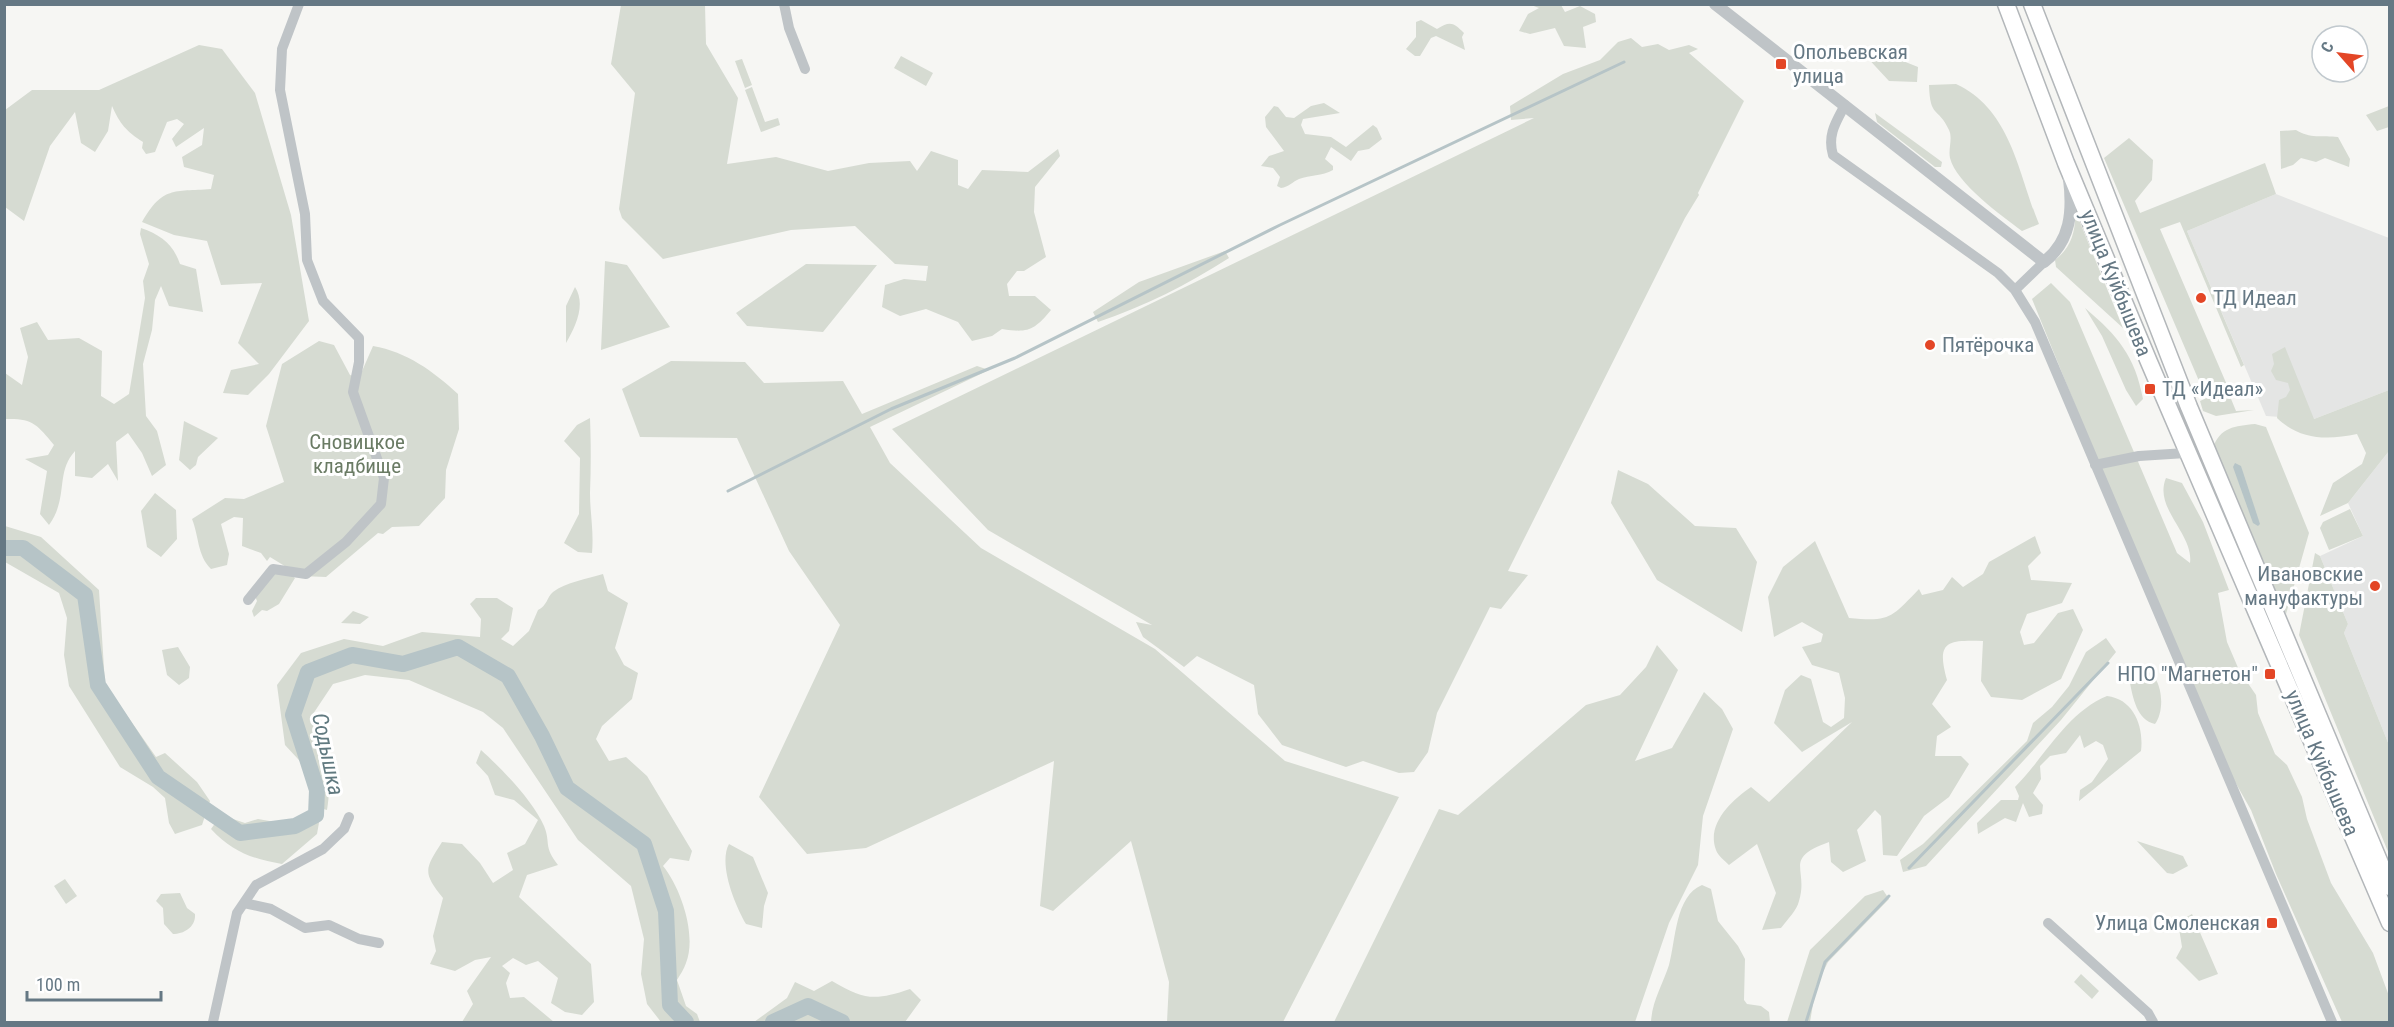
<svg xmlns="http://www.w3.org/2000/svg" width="2394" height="1027" viewBox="0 0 2394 1027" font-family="'Roboto Condensed',sans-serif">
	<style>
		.built { fill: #e4e5e4 }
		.green { fill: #d6dbd2 }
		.water { fill: #b6c4c7 }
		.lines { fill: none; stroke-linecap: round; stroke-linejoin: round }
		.stream { stroke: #b6c4c7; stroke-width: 3 }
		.river { stroke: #b6c4c7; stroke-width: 16 }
		.trunk-casing { stroke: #b3b7ba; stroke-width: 19 }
		.minor { stroke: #bfc4c7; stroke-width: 10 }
		.tertiary { stroke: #bfc4c7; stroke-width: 12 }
		.trunk { stroke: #fff; stroke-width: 16 }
		.poi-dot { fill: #e34626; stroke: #fff; stroke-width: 2 }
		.labels { text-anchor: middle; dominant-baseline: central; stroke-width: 6; stroke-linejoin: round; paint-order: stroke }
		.poi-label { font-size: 21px; fill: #657884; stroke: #fff; text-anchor: start }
		.street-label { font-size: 21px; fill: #657884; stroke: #fff }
		.park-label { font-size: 21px; fill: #6a7b64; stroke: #fff }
		.water-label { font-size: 22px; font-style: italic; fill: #617a80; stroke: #fff }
	</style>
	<rect width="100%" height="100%" fill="#f6f6f3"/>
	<path class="built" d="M2276,194L2389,238V390L2314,419L2266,416L2187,231Z
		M2389,451V745L2344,633L2348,624L2320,556L2363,536L2348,503Z"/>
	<path class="green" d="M621,5H705L706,44L738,98L727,164L776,157L828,171L869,163L910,161L917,171L931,151L958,160V185L968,189L982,170L1028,172L1058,149L1060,156L1035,187L1034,212L1046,257L1024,271H1017L1007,284L1009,296H1035L1051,310C1034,331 1027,333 1002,329L992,336L972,341L958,322L926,309L900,316L882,307L885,285L904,279L926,281L928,266L895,264L855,226L791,230L663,259L622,218L619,209L635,93L611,64Z
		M1531,5H1561L1565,12L1580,6L1595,14L1596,22L1583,27L1586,48L1564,46L1555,28L1530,34L1519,31L1528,14L1539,8Z
		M1421,20L1437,29C1450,21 1453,22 1464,33L1462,37L1465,50L1436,36L1431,38L1420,56H1415L1406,49L1416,37V22Z
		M1631,38L1642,47L1658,44L1669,50L1689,45L1698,49L1689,53L1744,101L1698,193L1699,195L1685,218L1508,571L1528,575L1501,609L1490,607L1437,713L1428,752L1414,772L1399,773L1363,761L1346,767L1282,745L1258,714L1254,685L1197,656L1184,667L1143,637L1136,622L1152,625L988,530L892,429L1534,118L1511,120L1510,106L1563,74L1600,60L1618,42Z
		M199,45L222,49L255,93L291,215L309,321L269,374L248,395L223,393L231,370L259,364L238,343L262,283L221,285L207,241L174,235L142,222C163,186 173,192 211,189L214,175L184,167L182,157L202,145L204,128L176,147L172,139L184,124L177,119L167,122L155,152L146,154L142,148L143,142C126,131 120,124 112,106L108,131L95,152L81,143L75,112L50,146L24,221L5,207V110L32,90H99Z
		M1863,53L1893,57L1918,67L1917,82L1889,81Z
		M901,56L933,73L926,86L894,68Z
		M742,59L752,85L745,88L735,61Z
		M1956,84C2012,110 2018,174 2039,224L2022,231C2002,216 1956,183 1950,158C1948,149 1953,138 1949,130C1938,106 1930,119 1929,85Z
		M752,87L765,122L778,118L780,125L761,132L745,90Z
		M1324,103L1340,113L1303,119L1301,125L1305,134L1331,137L1346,147L1373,125L1377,128L1382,139L1369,149L1358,151L1351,161L1331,147L1325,159L1333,166V170C1322,176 1310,175 1299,179C1292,182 1289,187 1281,188L1277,186L1280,177L1273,168L1261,166L1269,156L1284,151L1266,127L1265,117L1274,106L1278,107L1286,117L1294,118L1311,106Z
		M2389,106V127L2377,131L2366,115Z
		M1875,113L1942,162L1941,167H1935L1877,122Z
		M2296,130C2310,139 2322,135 2338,137L2350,159L2349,167L2325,158L2316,162L2301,158L2293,165L2281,169L2280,131Z
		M2129,138L2153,160L2152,180L2135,201L2140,213L2265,163L2276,194L2187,231L2244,365L2241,367L2180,222L2160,229L2227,385L2205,395L2104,158Z
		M2075,210L2123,328L2056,267L2055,260C2072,247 2076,230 2075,210Z
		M141,228C161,235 173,244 180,264L196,269L203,312L169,306L161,286L155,300L152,330L143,364L146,416L157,431L166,465L152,476L142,453L128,433L116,442L118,481L108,464L92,478L75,476V451C55,473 69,497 49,525L40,514L47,471L25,459L48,455L54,445C37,424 32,418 5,419V373L22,385L28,357L20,328L37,322L48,340L79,338L102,351L101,396L114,404L129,394L145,298L143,281L149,264L140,234Z
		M1225,251L1229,258C1189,284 1143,307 1098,322L1093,312L1139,282Z
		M605,261L627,265L670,327L601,350Z
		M806,264L877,265L823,332L747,326L736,313Z
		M2051,283L2070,302L2177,553L2190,563C2194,534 2153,508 2166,478L2182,483L2203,522L2229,590L2218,593L2227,642L2239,670L2256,695L2258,713L2275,754L2287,765L2302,797L2307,819L2331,883L2373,953L2389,996V1022H2342L2276,874L2251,810L2234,780L2145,577L2032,299Z
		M575,287C586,304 576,326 566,343V306Z
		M2085,308C2118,336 2135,356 2143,399L2136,406L2126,390L2102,336Z
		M319,341L334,345L350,375L359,378L373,346C407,352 433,371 458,394L459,429L446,470L445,498L419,526L392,527L383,534L378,533L326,577L301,576L270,557L267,561L261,553L242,546L243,518L234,517L221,524L229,554L227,565L211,569C197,555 199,536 192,519L225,498L244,499L284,482L266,426L282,364Z
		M2285,347L2314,419L2389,390V451L2348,503L2320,516L2333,483L2362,464L2366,453L2357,434C2327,440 2300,440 2277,418L2279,400L2286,397L2290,390L2288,383L2276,380L2271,371L2274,364L2272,354Z
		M671,361L745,362L764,383L843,381L862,414L977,366L989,370L870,427L890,463L981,548L1155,649L1285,761L1399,797L1283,1022H1167L1169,982L1131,841L1053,911L1040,906L1054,761L866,848L807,854L759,797L840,625L789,551L737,438L640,437L622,389Z
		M2227,389L2236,411L2254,410L2216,416L2203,411L2200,401Z
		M590,418C591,444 591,468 590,493C590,513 594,532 592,553L578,552L564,543L579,514L580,458L564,441L577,425Z
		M184,421L218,438L198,457L196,465L190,470L179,460Z
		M2255,424L2266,427L2309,533L2286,614L2213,448C2220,427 2235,426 2255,424Z
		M1618,470L1648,484L1695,526L1736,528L1757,562L1742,632L1657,580L1611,503Z
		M155,493L176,510L177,539L161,557L147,547L141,511Z
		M2350,509L2363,536L2329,550L2320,528L2323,522Z
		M5,526L41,537L99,590L105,684L156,757L165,753L197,782L210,801L202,825L175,834L169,823L165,798L153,787L120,767L69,686L64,655L67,618L59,593L5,562Z
		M2035,536L2041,553L2028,566L2031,580L2072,583L2062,603L2027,614L2020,632L2024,645L2034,643L2058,613L2073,609L2083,630L2061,679L2022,700L1991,697L1981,681L1983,641C1947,640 1936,641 1947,680L1932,704L1951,727L1937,736L1935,756H1961L1969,764L1949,797L1924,816L1897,856L1883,855L1881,816L1875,810L1857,830L1866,861L1843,872L1831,862L1829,842C1782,859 1809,868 1799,901C1797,910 1787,920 1781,928L1762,930L1776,893L1757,844L1729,865C1725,861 1718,856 1716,850C1706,824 1732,800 1751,787L1769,802L1852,722L1802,752L1774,723L1785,690L1801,675L1811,679L1823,722L1831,727L1844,718L1845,698L1839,673L1812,665L1802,647L1821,642L1823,634L1802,622L1774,637L1768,597L1783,567L1815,541L1849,618C1890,622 1891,618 1919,589L1922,595L1943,590L1952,577L1963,587L1983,574L1989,562Z
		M2315,553L2320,556L2348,624L2344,633L2389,745V854L2299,635Z
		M272,571H285L295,578L279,604L267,611L262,610L254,617L252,611L257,601L255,596Z
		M603,574L608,591L628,603L615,648L624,665L638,673L632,699L602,726L596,739L609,761L626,757L647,776L692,851L689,861L670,858L663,866C681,888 697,935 686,963C684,969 680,975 677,980L686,1006L697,1014L700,1022H661L647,1004L641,974L644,939L631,886L578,840L503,728L483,712L409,680L365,675L333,684L313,714C324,747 333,775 327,810L320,808L323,786L285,745L277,685L301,653L344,639L383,646L422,632L480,637L481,619L470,604L476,598H497L513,608L509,631L501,639L513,646L529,631L538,610C547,606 547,597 553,592C566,582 587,579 603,574Z
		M353,611L369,617L360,624L341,623Z
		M2106,638L2116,652L2061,720L1926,866L1903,872L1900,860L1923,844L2027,741L2033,723L2052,707L2069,686L2086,652Z
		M1657,645L1678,670L1635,761L1672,748L1704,692L1722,709L1733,729L1703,816L1698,865L1669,923L1635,1022H1334L1439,809L1458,815L1586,705L1620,695L1646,667Z
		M178,647L190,667L189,678L179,685L167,675L162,650Z
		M2141,670C2163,671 2166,710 2155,724C2137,720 2133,698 2130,683Z
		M2107,696C2134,699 2144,727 2141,751L2079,801L2080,790L2092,782L2108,759L2103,745L2096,741L2084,748L2080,735L2066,753L2050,756L2040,766L2041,779L2033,793L2043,805L2042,814L2029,817L2023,803L2016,822L2005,818L1978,834L1977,823L2001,800H2018L2019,796L2015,787C2045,757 2066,713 2107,696Z
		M481,750C502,769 533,801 544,826C551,843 543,846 558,865L527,875L519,897L591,964L594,1002L582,1015L565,1012L551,1003L558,978L538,961L526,965L513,958L502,966L510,973L506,983L510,998L524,997L554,1022H462L473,1004L467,991L491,957L475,960L455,971L430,964L436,951L433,936L443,898C422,872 425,869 442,842L462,844L480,863L493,883L513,870L507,853L525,844L538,820L514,800L495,795L488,776L476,763Z
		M221,815L245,823L258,819L275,822L320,817L317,834L282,864C253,859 232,852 211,829Z
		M2137,841L2183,856L2188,866L2173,874L2167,873Z
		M729,844L753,857L768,893L764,906L762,928L746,924C735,905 718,864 729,844Z
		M65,879L77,896L66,904L54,886Z
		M1702,885L1711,889L1718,921L1738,946L1745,959L1744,1000L1747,1004L1761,1006L1769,1012L1770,1022H1651C1652,1001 1663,984 1669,965C1676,940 1675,896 1702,885Z
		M1883,890L1889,899L1828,962L1816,986L1810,1022H1787L1810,950L1865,896Z
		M180,893L187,908L195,914C196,927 184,934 173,934L164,924L163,908L156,901L161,894Z
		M2192,914L2218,974L2199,981L2176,958L2182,947L2178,922Z
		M2081,974L2099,991L2092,999L2074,982Z
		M832,981C864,1000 875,1001 910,989L921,1000L905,1022H754L787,998L795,982L814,991Z"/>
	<path class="water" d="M2235,463L2241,466L2260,524L2258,526L2253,523L2233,467Z"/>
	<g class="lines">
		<path class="stream" d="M728,491L891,409L1015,358L1280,225L1624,62
			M1909,868L2108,663
			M1806,1022L1825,962L1889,896"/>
		<path class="river" d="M4,548H23L85,595L98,685L158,777L240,833L295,826L316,815L317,790L293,715L308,672L352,655L403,664L458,647L508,676L542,736L567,788L644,844L666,911L670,1005L686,1022
			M773,1022L808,1006L842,1022"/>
		<g class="trunk-casing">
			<path id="trunk" d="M2006,4L2066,163L2149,362L2390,923
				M2032,4L2189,407L2390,887"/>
		</g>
		<path class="minor" d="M784,4L789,28L805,69
			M1845,105C1836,122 1827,135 1833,155L1998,273L2015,290L2035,322L2332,1022
			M2015,290L2044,262
			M2095,465L2139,456L2186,453
			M248,600L273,569L306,574L346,542L381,504L384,478L353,392L359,362V338L323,301L307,260L305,214L280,90L282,49L299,4
			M244,903L271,909L305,928L329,925L359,939L379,943
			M2048,923L2148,1013L2153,1022
			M213,1022L237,913L256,885L323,849L344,829L349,817"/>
		<path class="tertiary" d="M1715,4L2044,262C2071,241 2073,211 2069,179"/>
		<use href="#trunk" class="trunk"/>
	</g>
	<g class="poi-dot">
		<rect x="1775" y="58" width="12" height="12" rx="3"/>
		<circle cx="2201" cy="298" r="6"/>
		<circle cx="1930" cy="345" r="6"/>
		<rect x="2144" y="383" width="12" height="12" rx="3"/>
		<circle cx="2375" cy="586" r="6"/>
		<rect x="2264" y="668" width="12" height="12" rx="3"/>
		<rect x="2266" y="917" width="12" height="12" rx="3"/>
	</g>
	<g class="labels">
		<g class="poi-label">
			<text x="1793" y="52">Опольевская<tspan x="1793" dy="24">улица</tspan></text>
			<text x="2213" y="298">ТД Идеал</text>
			<text x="1942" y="345">Пятёрочка</text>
			<text x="2162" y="389">ТД «Идеал»</text>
			<text x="2363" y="574" text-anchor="end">Ивановские<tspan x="2363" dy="24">мануфактуры</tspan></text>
			<text x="2258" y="674" text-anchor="end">НПО "Магнетон"</text>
			<text x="2260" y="923" text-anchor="end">Улица Смоленская</text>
		</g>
		<g class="street-label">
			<text transform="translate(2116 283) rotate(68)">улица Куйбышева</text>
			<text transform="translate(2322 763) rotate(67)">улица Куйбышева</text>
		</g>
		<g class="park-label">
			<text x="357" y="442">Сновицкое<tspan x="357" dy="24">кладбище</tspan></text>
		</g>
		<g class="water-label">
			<text transform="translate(328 754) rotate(78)">Содышка</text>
		</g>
	</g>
	<rect width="2394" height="1027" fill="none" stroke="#657884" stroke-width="12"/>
	<g transform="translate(2340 54) rotate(298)"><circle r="28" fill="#ffffff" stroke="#c1c9ce" stroke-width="1.5"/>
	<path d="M0-4.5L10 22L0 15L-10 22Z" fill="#e34626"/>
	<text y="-9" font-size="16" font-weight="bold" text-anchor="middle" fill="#657884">С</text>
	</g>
	<path d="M27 991v9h134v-9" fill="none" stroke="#657884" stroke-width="3"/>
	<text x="36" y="991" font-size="18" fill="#657884" stroke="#ffffff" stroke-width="4.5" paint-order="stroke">100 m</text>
</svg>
